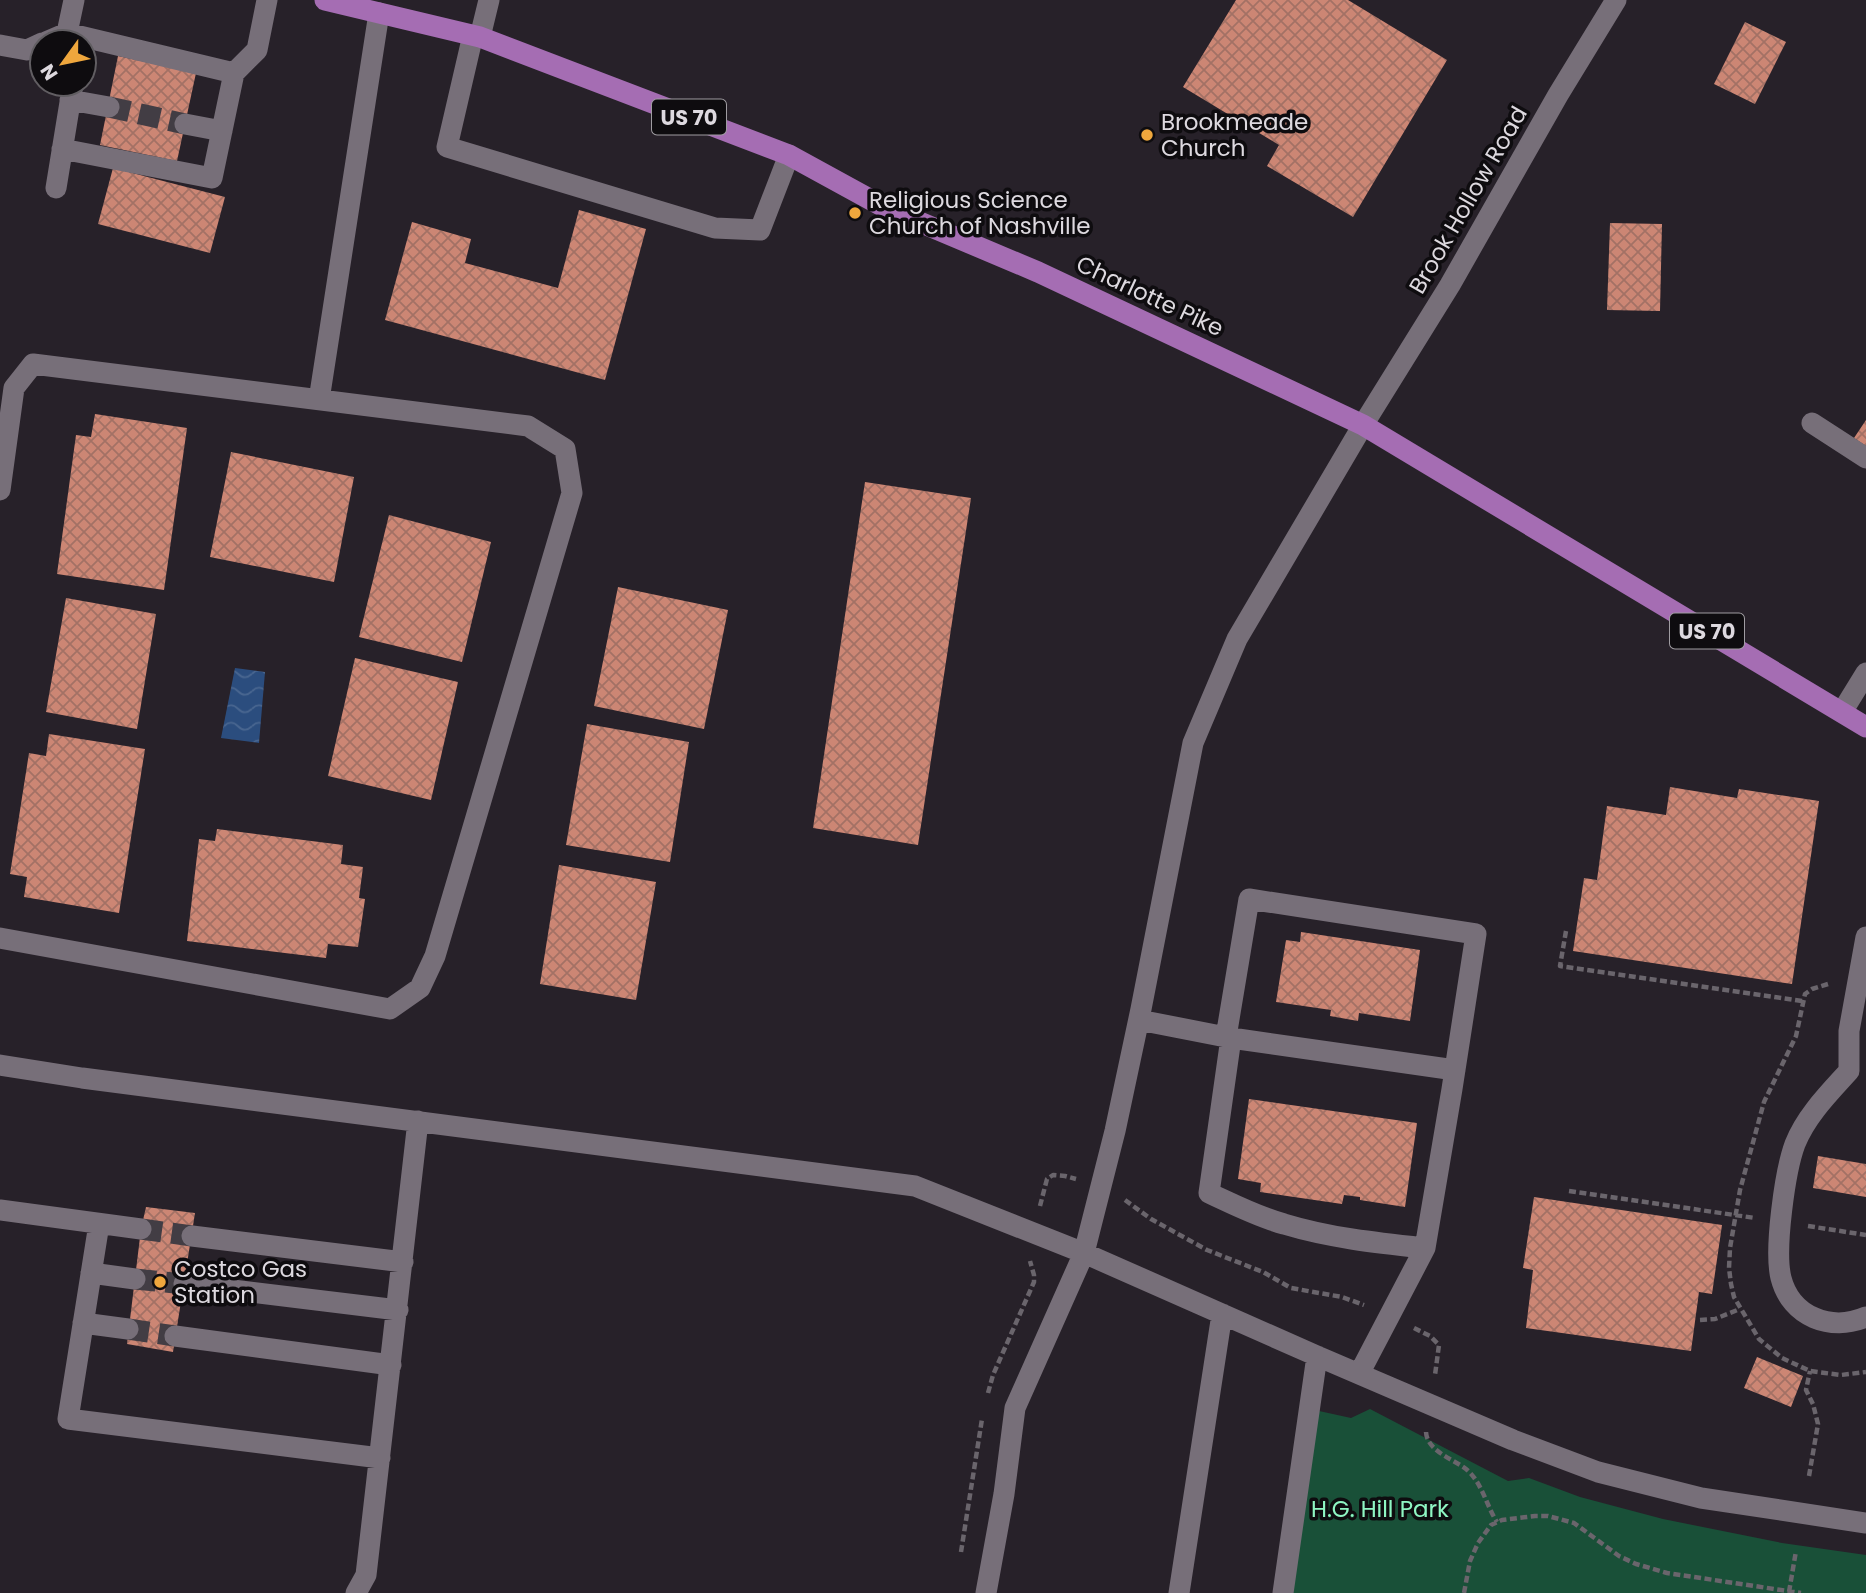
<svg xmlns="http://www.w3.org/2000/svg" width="1866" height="1593" viewBox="0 0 1866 1593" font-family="Poppins,sans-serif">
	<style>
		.park { fill: #195038 }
		.water { fill: url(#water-waves) }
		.building { fill: url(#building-cross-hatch) }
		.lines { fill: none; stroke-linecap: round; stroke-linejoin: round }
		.minor-tunnel { stroke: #423d44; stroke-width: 21; stroke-dasharray: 21 10; stroke-linecap: butt }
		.path { stroke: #6a656c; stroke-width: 4.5; stroke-dasharray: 7 3.5; stroke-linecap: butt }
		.minor { stroke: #776f79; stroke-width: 21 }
		.major { stroke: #a56db3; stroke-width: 21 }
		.poi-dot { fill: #efa73d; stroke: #0e0c0f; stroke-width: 2.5 }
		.labels { text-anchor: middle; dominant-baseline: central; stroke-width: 7; stroke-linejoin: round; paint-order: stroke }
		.shield { fill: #0e0c0f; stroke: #9f9ca1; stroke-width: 2 }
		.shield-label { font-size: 21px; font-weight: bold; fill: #ddd9df }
		.poi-label { font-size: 23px; fill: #ddd9df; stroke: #0e0c0f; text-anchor: start }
		.street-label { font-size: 23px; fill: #ddd9df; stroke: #0e0c0f }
		.park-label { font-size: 23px; fill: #8ff6c3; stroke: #0e0c0f }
	</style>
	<defs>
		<pattern id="water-waves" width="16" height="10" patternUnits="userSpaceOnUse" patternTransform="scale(1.75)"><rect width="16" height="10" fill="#2b4d7e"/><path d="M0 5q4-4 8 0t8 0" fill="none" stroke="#496690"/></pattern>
		<pattern id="building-cross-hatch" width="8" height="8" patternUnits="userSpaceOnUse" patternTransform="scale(1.75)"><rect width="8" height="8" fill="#cc8674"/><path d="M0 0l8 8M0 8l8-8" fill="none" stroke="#a37165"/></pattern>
	</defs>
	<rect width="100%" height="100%" fill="#272129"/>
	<path class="park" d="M1310,1409L1351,1418L1370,1409L1508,1481L1529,1478L1580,1497L1663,1519L1782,1543L1866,1555V1593H1283Z"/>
	<path class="water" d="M235,668L265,672L259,743L221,738Z"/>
	<path class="building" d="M1236,0H1348L1447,60L1353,217L1267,166L1279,145L1183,87Z
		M1745,22L1786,42L1755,104L1714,84Z
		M118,56L196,73L177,161L100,145Z
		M113,168L225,197L210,253L98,224Z
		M579,210L646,229L605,380L385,320L412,222L471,239L465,263L558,288Z
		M1610,223L1662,224L1660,311L1607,310Z
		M95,414L187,428L164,590L57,574L76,435L91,437Z
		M1866,420V446L1854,438Z
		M231,452L354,477L334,582L210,557Z
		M865,482L971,498L918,845L813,828Z
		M389,515L491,542L462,662L359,637Z
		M618,587L728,610L704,729L594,706Z
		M66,598L156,614L137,729L46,712Z
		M355,658L458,682L431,800L328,776Z
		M587,724L689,742L670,862L566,845Z
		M49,734L145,749L119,913L24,897L27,877L10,874L29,753L46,756Z
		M1670,787L1737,798L1739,789L1819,801L1792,984L1573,951L1584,878L1597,880L1607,806L1666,815Z
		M217,829L343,845L341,864L363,867L359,898L365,899L358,947L328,944L326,958L187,941L199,839L215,841Z
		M559,865L656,882L636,1000L540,984Z
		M1301,932L1420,950L1410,1021L1359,1013L1358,1021L1330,1016L1331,1010L1276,1002L1286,940L1300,942Z
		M1249,1099L1417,1123L1405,1207L1360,1200V1197L1344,1195L1342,1204L1260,1192L1261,1183L1238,1179Z
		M1818,1156L1866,1164V1197L1813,1188Z
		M1534,1197L1722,1225L1712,1294L1699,1292L1691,1351L1526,1328L1533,1270L1523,1268Z
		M146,1207L195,1213L173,1352L127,1344L141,1229Z
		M1757,1357L1803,1376L1791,1407L1744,1388Z"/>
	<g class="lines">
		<path class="minor-tunnel" d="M109,107L185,124
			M141,1229L192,1236
			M135,1279L184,1284
			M128,1329L175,1336"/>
		<path class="path" d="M1566,931L1560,966L1802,1001
			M1828,984L1812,989L1805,994L1796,1036L1764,1102L1740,1190L1730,1248L1729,1268L1731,1284L1734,1297L1759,1339L1782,1358L1810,1371L1825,1373L1841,1375L1866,1372
			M1569,1191L1755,1218
			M1125,1200L1151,1219L1207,1250L1263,1272L1291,1288L1342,1297L1364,1305
			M1040,1206L1047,1179L1053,1175L1065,1176L1076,1179
			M1808,1226L1866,1235
			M1700,1320L1715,1319L1740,1309
			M1414,1328L1430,1336L1439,1345L1435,1375
			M988,1393L993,1375L1034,1282V1275L1030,1261
			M1426,1432C1427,1451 1453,1459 1466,1469C1482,1482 1486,1505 1497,1522
			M1809,1476L1818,1424L1813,1404L1806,1390L1810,1371
			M961,1552L982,1419
			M1789,1592L1796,1551
			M1464,1593L1470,1561L1478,1543L1491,1525L1502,1520L1535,1516H1548L1574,1523L1619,1556L1636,1564L1667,1573L1801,1593"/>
		<path class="minor" d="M67,33L74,0
			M473,35L447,147L715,228L760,230L789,155
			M480,37L489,0
			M46,42L67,33L234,73L212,178L62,149
			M0,45L27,50L42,43
			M234,73L257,50L267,0
			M70,100L109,107
			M185,124L222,131
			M56,188L73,84
			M319,400L379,13
			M1812,423L1866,458
			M0,490L14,388L33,364L528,426L565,449L572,493L435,956L420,988L390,1009L0,938
			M1842,712L1866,673
			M1866,937L1849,1031V1071C1829,1093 1806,1116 1795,1144C1785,1171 1774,1250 1781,1278C1791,1317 1831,1332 1866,1317
			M1139,1020L1231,1038L1455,1070
			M1226,1037L1249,899L1476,934L1452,1089L1425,1248L1359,1374
			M1231,1038L1209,1193C1233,1204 1258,1217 1284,1224C1330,1238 1378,1243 1425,1248
			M0,1065L82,1078L915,1186L1084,1253L1317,1356L1513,1440L1598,1472L1701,1498L1866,1523
			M0,1210L141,1229
			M99,1224L68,1419L380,1458
			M192,1236L403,1262
			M91,1273L135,1279
			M184,1284L398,1310
			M83,1323L128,1329
			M175,1336L391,1365
			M356,1593L366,1575L418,1121
			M986,1593L1004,1494L1015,1408L1084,1253L1115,1131L1141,1009L1193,743L1237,639L1363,425L1450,285L1558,95L1616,0
			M1179,1593L1222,1314
			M1283,1593L1317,1356"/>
		<path class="major" d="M325,0L480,37L789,155L884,207L1038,272L1363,425L1866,727"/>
	</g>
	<g class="poi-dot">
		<circle cx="1147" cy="135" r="7"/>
		<circle cx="855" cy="213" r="7"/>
		<circle cx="160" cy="1282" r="7"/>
	</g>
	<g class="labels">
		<g class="shield">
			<rect x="652" y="99.5" width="74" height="35" rx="5"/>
			<rect x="1670" y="613.5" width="74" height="35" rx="5"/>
		</g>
		<g class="shield-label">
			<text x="689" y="117">US 70</text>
			<text x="1707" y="631">US 70</text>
		</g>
		<g class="poi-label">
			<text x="1161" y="122">Brookmeade<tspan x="1161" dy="26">Church</tspan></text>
			<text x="869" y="200">Religious Science<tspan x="869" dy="26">Church of Nashville</tspan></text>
			<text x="174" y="1269">Costco Gas<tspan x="174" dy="26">Station</tspan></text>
		</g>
		<g class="street-label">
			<text transform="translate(1468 200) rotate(-60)">Brook Hollow Road</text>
			<text transform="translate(1150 296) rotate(25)">Charlotte Pike</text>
		</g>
		<g class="park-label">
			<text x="1380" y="1509">H.G. Hill Park</text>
		</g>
	</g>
	<g transform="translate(63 63) rotate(237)"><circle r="33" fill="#0e0c0f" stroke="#615e62" stroke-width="2"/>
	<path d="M0-5L12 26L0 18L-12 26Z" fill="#efa73d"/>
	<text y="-10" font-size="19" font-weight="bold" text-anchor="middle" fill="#ddd9df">N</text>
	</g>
</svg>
